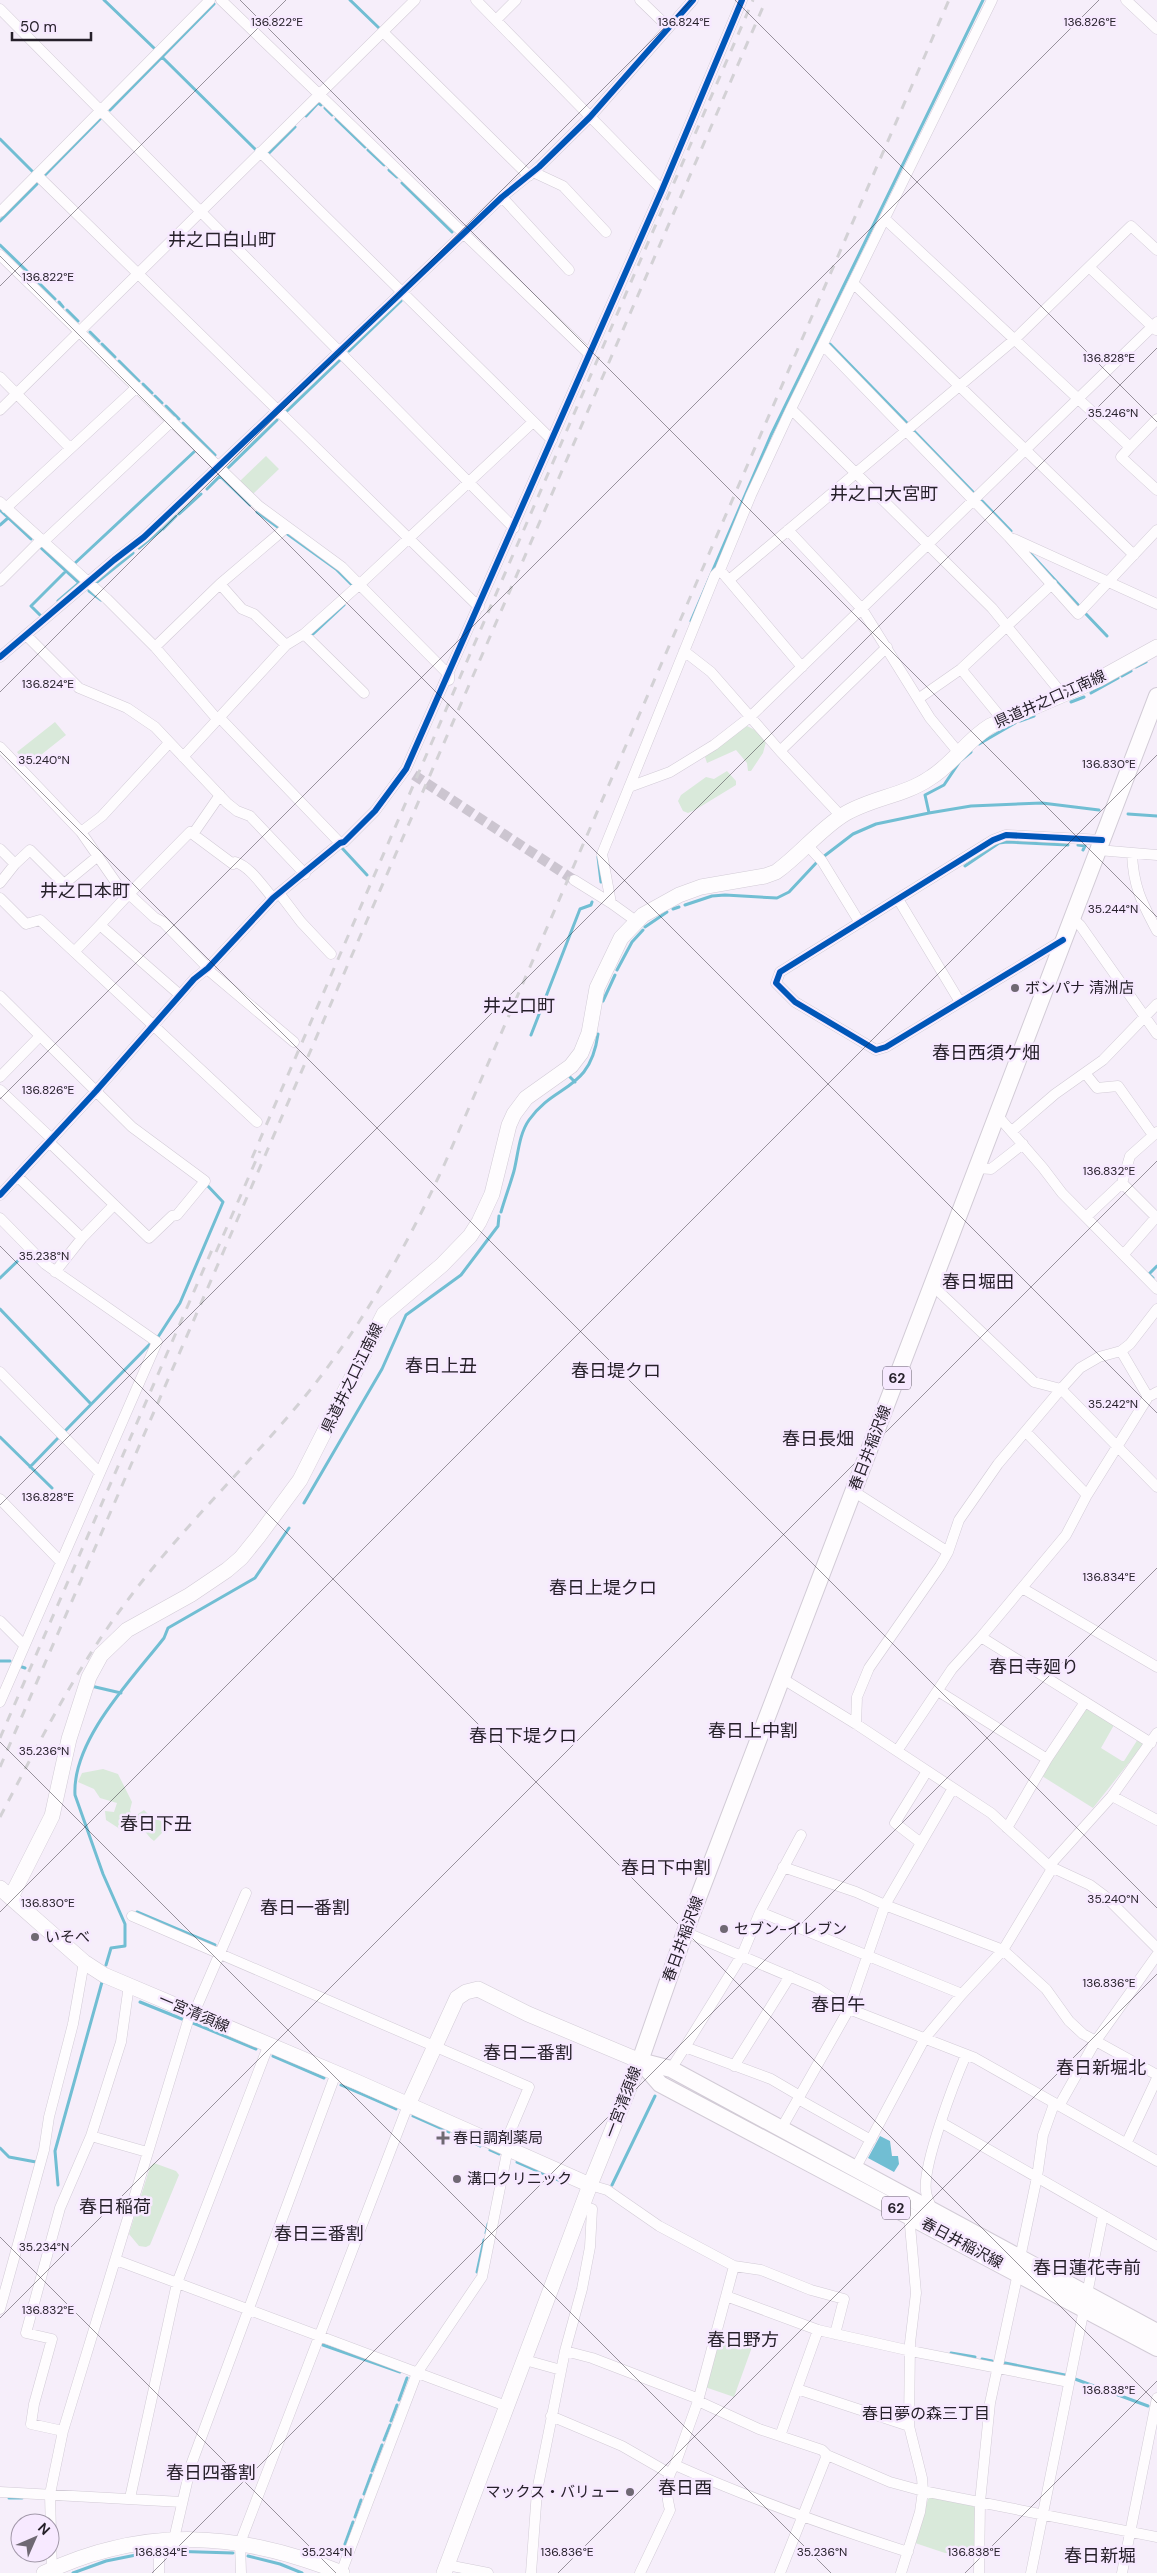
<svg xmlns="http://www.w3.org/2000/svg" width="1157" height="2573" viewBox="0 0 1157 2573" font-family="'DM Sans','Noto Sans JP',sans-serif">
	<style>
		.green { fill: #d9e9da }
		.water { fill: #71bed3 }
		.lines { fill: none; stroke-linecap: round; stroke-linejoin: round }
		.stream { stroke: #71bed3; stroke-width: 3 }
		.street-tunnel { stroke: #ccc5d0; stroke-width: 10; stroke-dasharray: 10 5; stroke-linecap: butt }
		.street-casing { stroke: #d2cbd6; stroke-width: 11 }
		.secondary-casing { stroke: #d2cbd6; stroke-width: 16 }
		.primary-casing { stroke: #d2cbd6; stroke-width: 18 }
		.street { stroke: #fefcfe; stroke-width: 10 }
		.secondary { stroke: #fefcfe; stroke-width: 15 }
		.primary { stroke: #fefcfe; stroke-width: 16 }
		.rail { stroke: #d3d1d5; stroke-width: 3; stroke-dasharray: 9 9; stroke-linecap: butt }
		.cycleway-casing { stroke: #f7e9ff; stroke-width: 9 }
		.cycleway { stroke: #0057b8; stroke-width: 6 }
		.ticks { fill: none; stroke: #26202a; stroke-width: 1; stroke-opacity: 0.45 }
		.poi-dot { fill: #6f6873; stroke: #f7e9ff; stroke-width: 2 }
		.labels { text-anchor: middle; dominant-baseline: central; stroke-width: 5; stroke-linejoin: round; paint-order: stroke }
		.shield { fill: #f7e9ff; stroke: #655c6a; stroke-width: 1 }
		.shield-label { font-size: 14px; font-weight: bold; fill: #26202a }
		.street-label { font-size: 15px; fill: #26202a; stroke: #f7e9ff }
		.poi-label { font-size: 15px; fill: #26202a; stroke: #f7e9ff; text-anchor: start }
		.neighbourhood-label { font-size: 16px; fill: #26202a; stroke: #f7e9ff }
		.quarter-label { font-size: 18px; fill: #26202a; stroke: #f7e9ff }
		.ticks-label { font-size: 12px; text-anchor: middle; fill: #26202a; stroke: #f7e9ff; stroke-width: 5; stroke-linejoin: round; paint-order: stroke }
	</style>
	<rect width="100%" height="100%" fill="#f6eefa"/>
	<path class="green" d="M266,456L279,469L253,494L240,481Z
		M55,722L66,735L27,766L17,752Z
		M747,726L755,730L766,742L763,753L751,771H748L747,763L736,750L707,763L705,757Z
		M727,771L736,781V785L695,810L688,813L683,811L678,801L681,795L706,777L714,779Z
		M1089,1709L1114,1725L1101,1748L1122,1761H1124L1138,1739L1143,1742L1142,1746L1093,1808L1042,1776L1083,1710Z
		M103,1769L118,1774L132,1802L130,1810L132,1818L144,1810L152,1818L161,1821L163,1826L162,1833L154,1841C147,1836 145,1829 138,1826L126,1833L106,1820L105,1811L114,1812L117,1803L100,1798L94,1789L78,1782L82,1773Z
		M154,2163L176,2171L179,2175L150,2245L146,2247L139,2246L129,2234L150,2167Z
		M720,2335L752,2347L734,2397L705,2387Z
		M932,2496L972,2505L976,2509V2553H945L915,2543L928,2499Z"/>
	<path class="water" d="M880,2136L890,2141L892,2156H898L899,2164L894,2172L868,2158Z"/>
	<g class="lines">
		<path class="stream" d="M104,0L155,49
			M350,0L379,28
			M162,57L255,149
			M325,108L332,115
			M110,110L214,4
			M306,116L318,103L321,105
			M336,119L365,147
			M0,139L33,172
			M368,150L384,165
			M269,153L295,127
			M389,170L397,177
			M45,175L100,119
			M402,183L452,232
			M0,221L37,184
			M0,245L30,274
			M33,277L55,299
			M59,302L63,307
			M67,310L78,321
			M90,332L99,341
			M102,344L115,357
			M830,344L907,423
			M349,351L401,301
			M119,361L139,381
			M143,384L152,393
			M155,396L162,403
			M166,406L179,419
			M287,411L340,360
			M183,423L215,455
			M913,430L973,492
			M228,468L277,420
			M207,489L220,476L250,505
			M982,501L1011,531
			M0,510L31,539
			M257,512L279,528
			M179,514L201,494
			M0,525L8,518
			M163,529L176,516
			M286,533L336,569L352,585
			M40,547L79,583L58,601
			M139,548L161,530
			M1030,553L1080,607
			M74,564L195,451
			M97,582L133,553
			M89,591L101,600
			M1086,614L1107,636
			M41,616L31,606L66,571
			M691,621L771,435L983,0
			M313,634L344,605
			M1136,667L1146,662
			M1122,676L1131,671
			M1091,693L1118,678
			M1071,702L1084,697
			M1020,721L1034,716
			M979,744L1015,723
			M929,813L925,795L944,785L960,761L971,752
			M1128,814L1157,816
			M1078,845L1085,846L1083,850
			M342,848L367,875
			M598,857L601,882
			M823,857L853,834L876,824L929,813L971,806L1042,803L1099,810
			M965,866L999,843L1007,842L1068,845
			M685,905L712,896L725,895L777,898L789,892L818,861
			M673,909L679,907
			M645,927L667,912
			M617,970L632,942L643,930
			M603,1001L615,975
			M531,1035L580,909L591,905L592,902
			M570,1077L575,1082
			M501,1212C505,1198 510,1185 514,1171C518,1155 519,1134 529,1120C555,1083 590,1092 598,1034
			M0,1278L27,1252
			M1153,1278L1149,1274L1157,1266
			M0,1309L91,1404
			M158,1337L180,1303L223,1202L206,1184
			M64,1432L150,1344
			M0,1437L52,1488
			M30,1467L58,1438
			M304,1503L382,1369L406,1315L461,1275L498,1226L499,1216
			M0,1661H10
			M22,1667L25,1668
			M91,1686L121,1693
			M137,1912L215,1945
			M106,1965L111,1948L125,1946V1924L103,1874L75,1795C72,1740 132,1679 164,1638L168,1628L255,1578L289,1528
			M140,2002L182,2019
			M193,2023L256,2049
			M273,2056L324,2078
			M341,2085L396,2109
			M413,2116L449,2132
			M456,2135L480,2146
			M0,2148L9,2157L36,2162
			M490,2150L499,2154
			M517,2162L561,2181
			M58,2185L55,2151L102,1982
			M612,2185L655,2096
			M486,2233L488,2224
			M477,2272L484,2240
			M323,2345L400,2372
			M951,2353L975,2357
			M982,2359L992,2361
			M1005,2363L1065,2375
			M1075,2379L1148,2406
			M399,2400L407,2378
			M391,2421L397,2405
			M384,2440L390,2425
			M372,2471L382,2445
			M364,2494L371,2475
			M9,2498H22
			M355,2517L361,2500
			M345,2544L353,2522
			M167,2551L233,2553
			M341,2554L342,2550
			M248,2556L280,2564L302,2573
			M73,2573L106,2561L151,2552"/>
		<path class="street-tunnel" d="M414,775L574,880"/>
		<g class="street-casing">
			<path id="street" d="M221,0L589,354
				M476,0L662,190
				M640,0L668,27
				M1126,0L1157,29
				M0,9L514,528
				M496,20L516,0
				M383,32L529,176
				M260,152L552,440
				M533,172L563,186L606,232
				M37,175L479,607
				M502,197L569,270
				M0,212L210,0
				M885,219L1130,447L1121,457L1157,490
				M0,255L259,506L342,567L449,675V680
				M1089,267L1156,330
				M853,283L1134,555
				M823,345L1009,537L1078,614L1157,530
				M0,377L70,448
				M791,409L992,608L1063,695
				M0,410L415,0
				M1130,447L1157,419
				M0,502L107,599L155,647L217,719
				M6,508L137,387
				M788,530L862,609L930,718L959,753
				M1014,539L1157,604
				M43,542L172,421
				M720,570L751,495L791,409L992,0
				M729,580L1015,339L1131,226L1157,250
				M0,581L41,540
				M220,584L242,609L254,614L286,645
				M304,634L364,693
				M27,636L79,688L127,708L155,727L227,803L237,811L250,816L305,874
				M155,647L220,584L287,527
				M684,651L711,672L780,751L841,816
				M0,657L114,560L144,537L502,197L539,167L590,117L693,0
				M961,669L1002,719
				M918,699L961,669L1052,584
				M219,717L340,843
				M0,747L81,832L126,897L129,894L155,918L163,922L208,968
				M780,751L887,647
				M183,757L286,645L304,634L360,584L533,422
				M629,787L670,772L714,745L750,717L1157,322
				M81,832L102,816L169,743
				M193,834L220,795
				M808,846L822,861L860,923
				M0,849L15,864L0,883
				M1098,850L1157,855
				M1132,853C1133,886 1142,903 1157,931
				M15,864L30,850L64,884L98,856
				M574,880L611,903L636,921
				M279,893L301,922L331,954
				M129,894L190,832L233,864L235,862C251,867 262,886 273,898
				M126,897L100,925L180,995
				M0,898L26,924L40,920L257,1122
				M898,899L960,1002
				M611,903L602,854L715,575L720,570L802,667
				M1072,918L1080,925L1157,1034
				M1063,940L886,1047L876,1050L795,1002L776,983L780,972L993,840L1006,835L1102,840
				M75,951L100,925
				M207,969L294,1042
				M0,996L132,1127L205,1181L177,1215L172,1216L149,1238L49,1142
				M1085,1073L1097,1088L1118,1086L1153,1135
				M0,1077L40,1036
				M0,1090L52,1139
				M997,1115L1043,1168L1062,1193L1157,1289
				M1012,1131L1055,1094L1103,1060L1157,1004
				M977,1168L991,1169L1023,1144
				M17,1176L82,1238L114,1205
				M1122,1183L1157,1218
				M0,1195L96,1091L194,979L208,968L273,898L340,843L344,842L375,811L406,769L662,190L742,0
				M1086,1217L1122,1183L1130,1156L1157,1132
				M0,1218L45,1264L157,1342L0,1702
				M1124,1254L1157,1216
				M55,1272L82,1238
				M932,1285L1034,1382L1061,1389L1157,1487
				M1121,1351L1148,1397
				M0,1372L99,1472
				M1026,1432L1087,1495
				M853,1491L948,1552
				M0,1499L60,1561
				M1022,1588L1157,1667
				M0,1621L24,1645
				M783,1679L856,1724L991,1813L1049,1866L1090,1885L1106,1897L1157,1948
				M938,1691L1047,1759
				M856,1724L857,1697L869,1668L940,1566L948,1552L959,1520L998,1464L1061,1389L1080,1368L1099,1357L1121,1351L1130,1344L1157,1309
				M1151,1743L981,1637L1066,1535L1087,1495L1148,1397L1157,1392
				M897,1751L952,1669L981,1637
				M1112,1796L1157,1820
				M1007,1828L1047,1759L1085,1702
				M921,1843L895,1823L927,1771
				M1049,1866L1112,1796L1157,1733
				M783,1867L856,1892L885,1905L1003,1950L1046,1989L1069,2021L1083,2034L1157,2075
				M760,1912L962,1994
				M132,1916L529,2087L504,2146
				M685,1932L817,1988L849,2009L975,2058L1157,2161
				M194,2013L246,1893
				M685,2047L742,1955L760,1912L801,1835
				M734,2066L790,1976
				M671,2069L685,2047L771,2079L800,2096
				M798,2099L871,2140
				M1059,2106L1095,2042L1157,1955
				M942,2123L1157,2246
				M781,2129L849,2009L885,1905L953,1788
				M91,2136L147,2152
				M1127,2142L1157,2078
				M855,2169L925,2038L962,1994L1003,1950L1053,1867
				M590,2185L607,2190L659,2226L734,2266L761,2270L811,2290L844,2299L835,2334
				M928,2209L930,2205C929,2201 926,2195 926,2191C922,2166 955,2080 966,2055
				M1020,2258L1037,2177L1043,2135L1054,2104
				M116,2260L506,2406
				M1087,2294L1103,2215
				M726,2296L818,2330L911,2351L1069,2382
				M0,2309L44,2150L49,2117L73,2024L84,1962
				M565,2351L592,2358L699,2399
				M525,2360L561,2370
				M797,2389L909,2426
				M698,2401L759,2429L822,2450L827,2455L890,2482L923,2491L1157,2537
				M551,2416L622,2446L669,2473
				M63,2431L31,2424L34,2404L52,2339L26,2333L60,2208L91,2136L121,2042L129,1985
				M780,2436L818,2330
				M675,2465C753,2500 827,2526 908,2552
				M0,2492L182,2502
				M130,2498L177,2283L269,2044
				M159,2539V2573
				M174,2539L191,2465L336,2073
				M447,2565L488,2573
				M52,2573L50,2494L63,2431L191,2011
				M241,2573L240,2543L408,2105
				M341,2573L417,2373L482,2277L508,2148
				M531,2573L537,2491L565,2351L582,2289L590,2247L592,2209L583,2206
				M640,2573L670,2510C666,2495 665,2478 675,2465L698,2401L734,2266
				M780,2573L827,2455
				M901,2573L920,2512L923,2491L922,2478L909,2426L910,2343L916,2293L909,2214
				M979,2573L980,2502L990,2403L1018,2273
				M1031,2573L1084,2309
				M1122,2573L1157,2398"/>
		</g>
		<g class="secondary-casing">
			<path id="secondary" d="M0,1888L84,1962L104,1975L357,2082L590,2185
				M11,1897L52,1816L69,1739L89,1677L101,1655L127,1630L190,1595L227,1570L241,1558L258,1537L300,1480L384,1314L442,1265L470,1236L479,1222L492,1194L509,1125L514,1114L526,1098L571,1066L581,1053L589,1033L597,988L621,938L643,915L679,895L701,887L765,876L776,872C800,855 818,831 843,815C870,798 904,796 930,778C953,764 967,740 990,726L1099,679L1157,647
				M408,2105L457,1998L466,1992L478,1989L528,2014L640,2061L590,2185L444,2573
				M44,2573C146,2525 240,2532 342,2573"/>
		</g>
		<g class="primary-casing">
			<path id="primary" d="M640,2061L685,1932L1157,696
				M640,2061L660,2084L1157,2348
				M640,2061L671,2069L1157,2332"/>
		</g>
		<use href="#street" class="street"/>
		<use href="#secondary" class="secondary"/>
		<use href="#primary" class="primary"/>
		<path class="rail" d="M252,1158L753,0
			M216,1252L260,1151
			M0,1738L215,1243
			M0,1767L766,0
			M0,1817C40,1741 77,1666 130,1597C185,1524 253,1461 311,1389C366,1319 408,1244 445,1163L949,0"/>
		<g class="cycleway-casing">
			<path id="cycleway" d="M0,657L114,560L144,537L502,197L539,167L590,117L693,0
				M1063,940L886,1047L876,1050L795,1002L776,983L780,972L993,840L1006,835L1102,840
				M0,1195L96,1091L194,979L208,968L273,898L340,843L344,842L375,811L406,769L662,190L742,0"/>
		</g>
		<use href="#cycleway" class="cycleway"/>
	</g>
	<path class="ticks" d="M240,0L1157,917M735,0L1157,422M0,256L1157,1413M0,286L286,0M0,692L692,0M0,751L1157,1908M0,1099L1099,0M0,1246L1157,2403M0,1505L1157,348M0,1742L831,2573M0,1912L1157,755M0,2237L336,2573M0,2318L1157,1161M152,2573L1157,1568M558,2573L1157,1974M965,2573L1157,2381"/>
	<g class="poi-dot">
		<circle cx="1015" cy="988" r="5"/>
		<circle cx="724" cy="1929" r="5"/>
		<circle cx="35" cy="1937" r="5"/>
		<path d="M440.5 2130.5h5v5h5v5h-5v5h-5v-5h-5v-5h5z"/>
		<circle cx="457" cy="2179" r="5"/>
		<circle cx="630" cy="2492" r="5"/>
	</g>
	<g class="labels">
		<g class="shield">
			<rect x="883" y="1366.5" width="28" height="23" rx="4"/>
			<rect x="882" y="2196.5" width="28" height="23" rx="4"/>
		</g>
		<g class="shield-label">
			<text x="897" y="1378">62</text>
			<text x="896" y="2208">62</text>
		</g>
		<g class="street-label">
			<text transform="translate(1050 699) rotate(-24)">県道井之口江南線</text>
			<text transform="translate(352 1378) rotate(-64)">県道井之口江南線</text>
			<text transform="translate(870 1448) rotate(-69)">春日井稲沢線</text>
			<text transform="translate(683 1939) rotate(-70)">春日井稲沢線</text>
			<text transform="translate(194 2013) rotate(23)">一宮清須線</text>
			<text transform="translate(623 2102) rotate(-69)">一宮清須線</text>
			<text transform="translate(962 2243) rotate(28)">春日井稲沢線</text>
		</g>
		<g class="poi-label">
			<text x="1025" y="988">ボンパナ 清洲店</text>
			<text x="734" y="1929">セブン-イレブン</text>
			<text x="45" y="1937">いそべ</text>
			<text x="453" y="2138">春日調剤薬局</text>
			<text x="467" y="2179">溝口クリニック</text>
			<text x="620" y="2492" text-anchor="end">マックス・バリュー</text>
		</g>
		<g class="neighbourhood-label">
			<text x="926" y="2413">春日夢の森三丁目</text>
		</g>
		<g class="quarter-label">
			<text x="222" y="240">井之口白山町</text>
			<text x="884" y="494">井之口大宮町</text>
			<text x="85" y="891">井之口本町</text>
			<text x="519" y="1006">井之口町</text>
			<text x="986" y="1053">春日西須ケ畑</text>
			<text x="978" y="1282">春日堀田</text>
			<text x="441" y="1366">春日上丑</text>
			<text x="616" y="1371">春日堤クロ</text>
			<text x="818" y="1439">春日長畑</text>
			<text x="603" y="1588">春日上堤クロ</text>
			<text x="1034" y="1667">春日寺廻り</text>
			<text x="753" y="1731">春日上中割</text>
			<text x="523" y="1736">春日下堤クロ</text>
			<text x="156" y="1824">春日下丑</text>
			<text x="666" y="1868">春日下中割</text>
			<text x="305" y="1908">春日一番割</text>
			<text x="838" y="2005">春日午</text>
			<text x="528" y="2053">春日二番割</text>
			<text x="1101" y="2068">春日新堀北</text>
			<text x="115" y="2207">春日稲荷</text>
			<text x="319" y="2234">春日三番割</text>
			<text x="1087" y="2268">春日蓮花寺前</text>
			<text x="743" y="2340">春日野方</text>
			<text x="211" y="2473">春日四番割</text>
			<text x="685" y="2488">春日酉</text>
			<text x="1100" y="2556">春日新堀</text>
		</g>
	</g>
	<g class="ticks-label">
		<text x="277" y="26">136.822°E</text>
		<text x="684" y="26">136.824°E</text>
		<text x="1090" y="26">136.826°E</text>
		<text x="48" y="281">136.822°E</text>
		<text x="1109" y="362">136.828°E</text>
		<text x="1113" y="417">35.246°N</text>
		<text x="48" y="688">136.824°E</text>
		<text x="44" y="764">35.240°N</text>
		<text x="1109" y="768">136.830°E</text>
		<text x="1113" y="913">35.244°N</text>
		<text x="48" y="1094">136.826°E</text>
		<text x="1109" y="1175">136.832°E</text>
		<text x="44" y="1260">35.238°N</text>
		<text x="1113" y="1408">35.242°N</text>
		<text x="48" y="1501">136.828°E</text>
		<text x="1109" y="1581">136.834°E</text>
		<text x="44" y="1755">35.236°N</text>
		<text x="1113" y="1903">35.240°N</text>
		<text x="48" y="1907">136.830°E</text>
		<text x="1109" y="1987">136.836°E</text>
		<text x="44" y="2251">35.234°N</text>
		<text x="48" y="2314">136.832°E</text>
		<text x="1109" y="2394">136.838°E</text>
		<text x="161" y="2556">136.834°E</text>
		<text x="327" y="2556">35.234°N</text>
		<text x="567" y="2556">136.836°E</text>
		<text x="822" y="2556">35.236°N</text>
		<text x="974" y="2556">136.838°E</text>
	</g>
	<g transform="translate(35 2538) rotate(45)"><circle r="24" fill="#f7e9ff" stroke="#a399aa"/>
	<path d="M0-4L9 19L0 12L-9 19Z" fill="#6f6873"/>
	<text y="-8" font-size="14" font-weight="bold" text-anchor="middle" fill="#26202a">N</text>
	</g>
	<path d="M12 32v8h79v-8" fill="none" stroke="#26202a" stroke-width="2.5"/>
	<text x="20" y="32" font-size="15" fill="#26202a" stroke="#f7e9ff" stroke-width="4" paint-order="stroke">50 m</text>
</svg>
